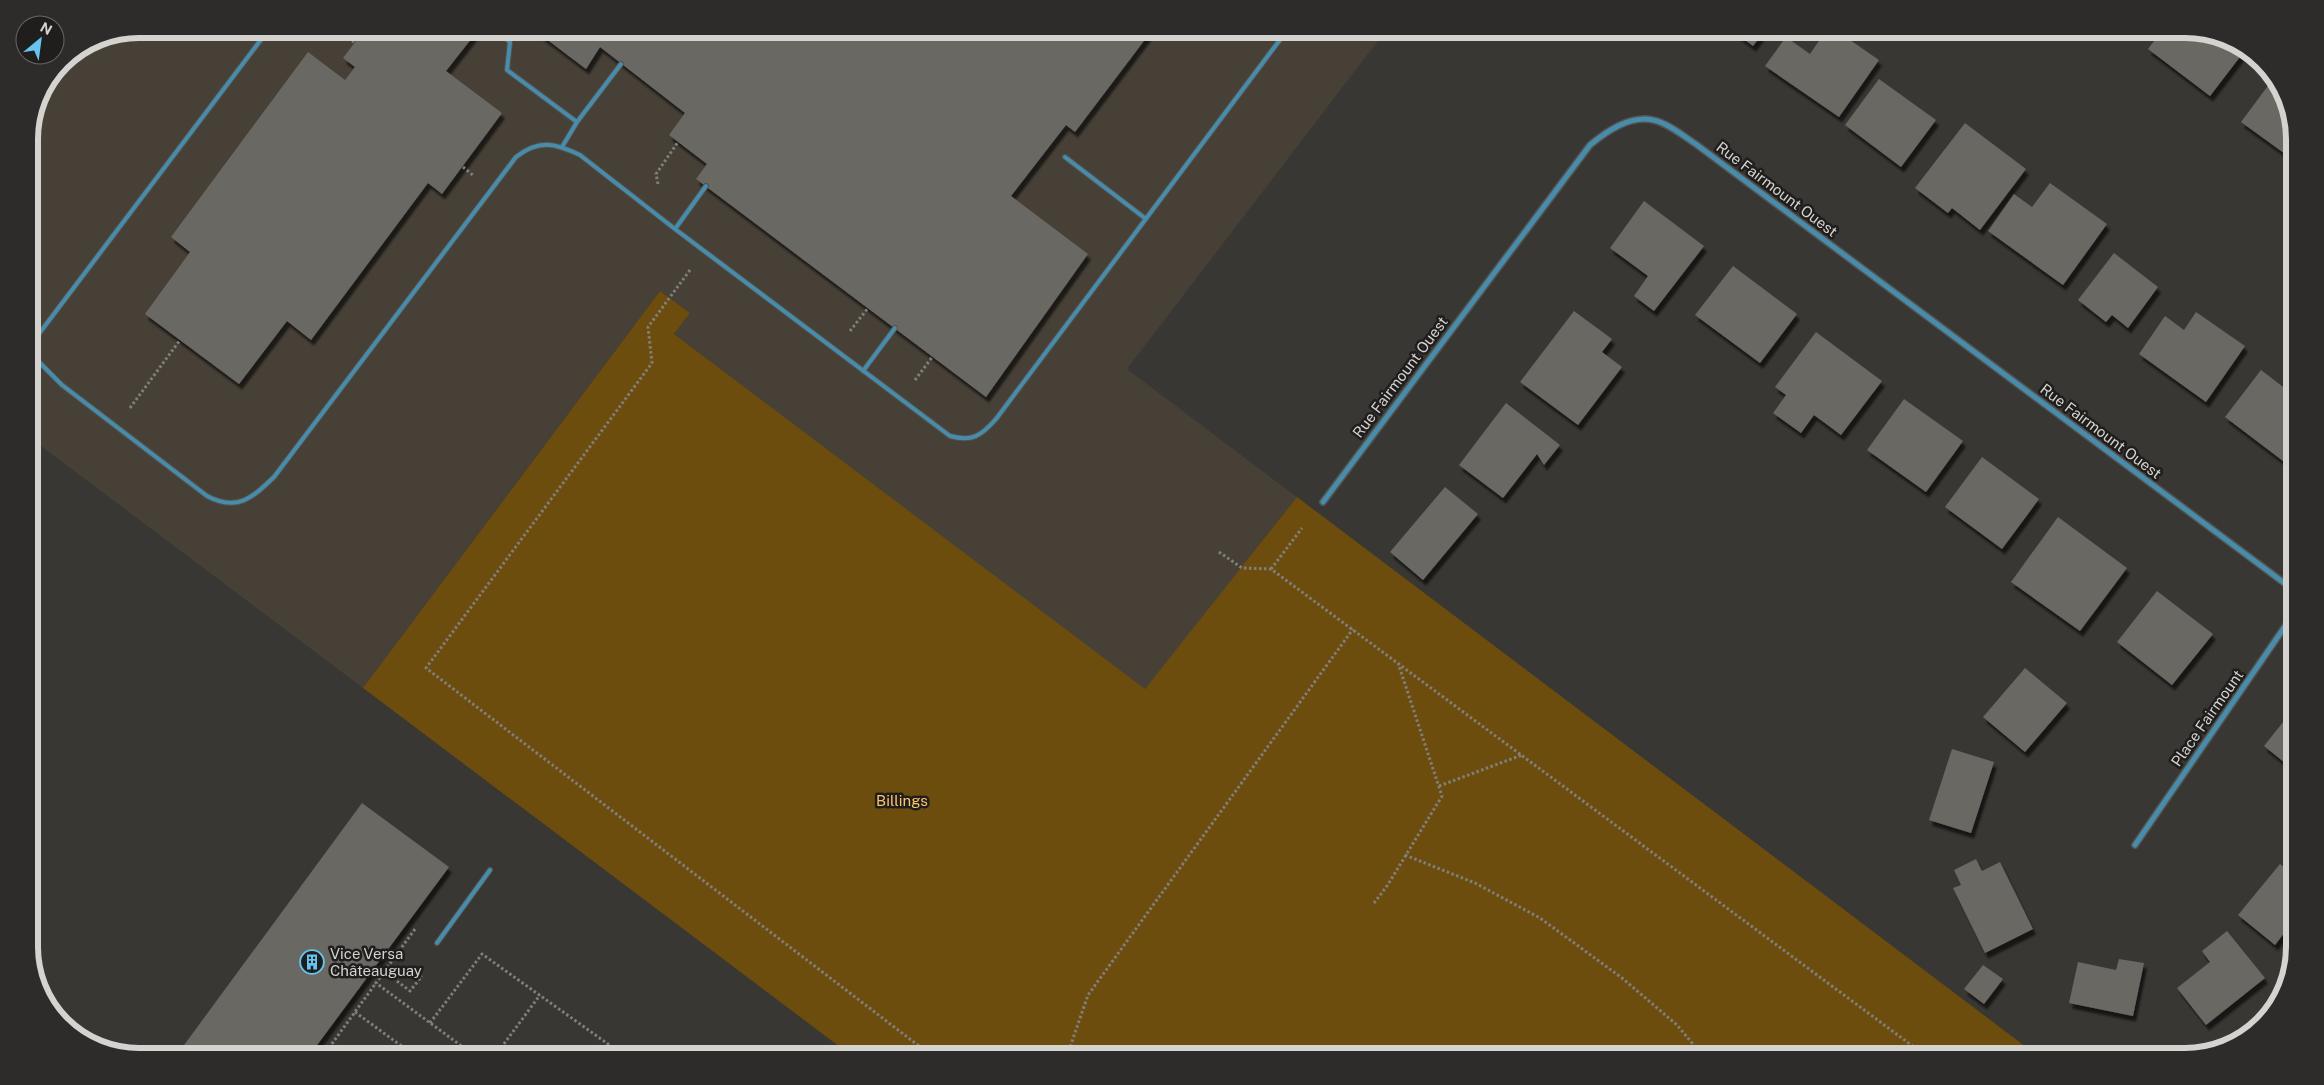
<svg xmlns="http://www.w3.org/2000/svg" width="2324" height="1085" viewBox="0 0 2324 1085" font-family="'Public Sans',sans-serif">
	<style>
		.built { fill: #464037 }
		.green { fill: #6c4d0e }
		.building { fill: #6a6763; filter: url(#shadow) }
		.lines { fill: none; stroke-linecap: round; stroke-linejoin: round }
		.lane-casing { stroke: #55534f; stroke-width: 6 }
		.street-casing { stroke: #55534f; stroke-width: 8 }
		.path { stroke: #807f7b; stroke-width: 3; stroke-dasharray: 2.5 2.5; stroke-linecap: butt }
		.lane { stroke: #488cac; stroke-width: 4 }
		.street { stroke: #488cac; stroke-width: 5 }
		.labels { text-anchor: middle; dominant-baseline: central; stroke-width: 5; stroke-linejoin: round; paint-order: stroke }
		.street-label { font-size: 15px; fill: #d4d3d0; stroke: #201e1d }
		.park-label { font-size: 15px; fill: #fac56a; stroke: #201e1d }
		.poi-label { font-size: 15px; fill: #d4d3d0; stroke: #201e1d; text-anchor: start }
		.rim { fill: none; stroke: #d4d3d0; stroke-width: 6 }
	</style>
	<defs>
		<filter id="shadow"><feDropShadow dx="3" dy="5.5" stdDeviation="1" flood-color="#0009"/></filter>
	</defs>
	<rect width="100%" height="100%" fill="#393733"/>
	<path class="built" d="M139,29H1387L1127,369L1297,497L1145,690L674,334L690,313L660,291L363,688L29,437V132L34,112L84,45L97,37Z"/>
	<path class="green" d="M660,291L690,313L674,334L1145,689L1297,497L2038,1056H852L363,688Z"/>
	<path class="building" d="M365,29H388L397,36L402,29H479L446,71L502,113L442,194L428,183L311,340L287,321L239,384L145,314L190,252L171,237L308,52L345,80L355,67L343,58Z
		M533,29H1153L1075,132L1066,125L1011,196L1088,254L986,397L696,179L707,164L669,135L685,113L600,47L586,69Z
		M1730,29H1766L1753,46Z
		M1827,29H1834L1879,60L1839,117L1765,66L1786,37L1810,54Z
		M2163,29H2186L2221,36L2243,53L2210,96L2148,49Z
		M1879,79L1936,120L1901,167L1845,125Z
		M2273,79L2279,83L2295,132V161L2241,122Z
		M1965,123L2026,169L1980,230L1952,208L1948,213L1915,188Z
		M2050,183L2107,224L2063,285L1988,231L2014,194L2032,207Z
		M1644,201L1704,246L1654,311L1634,296L1648,276L1610,248Z
		M2114,253L2158,287L2128,328L2112,315L2106,322L2078,300Z
		M1733,266L1797,314L1760,363L1695,315Z
		M1574,311L1612,339L1602,352L1622,367L1578,425L1520,382Z
		M2196,312L2245,346L2206,402L2139,354L2165,316L2184,330Z
		M1816,332L1882,381L1841,435L1814,415L1801,433L1773,413L1786,395L1775,387Z
		M2261,370L2295,396V453L2287,464L2225,417Z
		M1904,399L1963,441L1926,492L1867,450Z
		M1506,403L1560,445L1544,465L1537,454L1503,498L1459,465Z
		M1982,457L2039,499L2002,549L1945,507Z
		M1445,487L1478,514L1423,580L1390,552Z
		M2058,517L2127,568L2080,631L2011,582Z
		M2157,591L2213,634L2172,685L2117,642Z
		M2025,668L2067,703L2025,752L1983,717Z
		M2295,707V771L2264,746Z
		M1952,749L1994,762L1971,833L1929,820Z
		M362,803L449,867L309,1056H176Z
		M1976,859L1982,871L2000,862L2033,929L1985,953L1953,888L1961,885L1954,870Z
		M2280,864L2295,876V919L2275,945L2238,915Z
		M2227,931L2265,978L2206,1025L2177,988L2210,962L2202,951Z
		M2119,959L2144,963L2133,1016L2069,1003L2078,962L2116,970Z
		M1983,965L2003,979L1984,1004L1964,989Z"/>
	<g class="lines">
		<g class="lane-casing">
			<path id="lane" d="M495,29L510,42L507,70L577,122
				M562,147L577,122L621,64
				M1065,157L1146,219
				M675,229L706,186
				M29,347L269,29
				M29,352L62,385L207,496C237,512 252,498 274,477L516,157C539,139 555,143 580,155L675,229L950,436C972,442 981,436 996,419L1288,29
				M863,371L895,328
				M437,943L490,870"/>
		</g>
		<g class="street-casing">
			<path id="street" d="M1323,502L1590,145C1607,131 1630,115 1653,120C1668,123 1685,137 1697,145L2295,591
				M2135,845L2288,622L2295,604"/>
		</g>
		<path class="path" d="M336,29L354,42
			M463,167L474,176
			M658,184L656,174L678,142
			M690,270L648,327L652,363L426,668L932,1056
			M850,331L868,308
			M915,380L933,356
			M130,408L180,340
			M1219,552L1242,568L1271,569L1926,1056
			M1271,569L1302,528
			M1439,786L1522,755
			M1405,855L1475,883L1540,918L1622,978L1677,1025L1703,1056
			M1374,903L1387,886L1442,796L1398,663
			M415,929L376,983L475,1056
			M385,972L410,991L422,976
			M355,1012L415,1056
			M430,1023L482,954L608,1044L599,1056
			M323,1056L376,983
			M495,1056L540,995
			M1067,1056L1088,995L1353,629"/>
		<use href="#lane" class="lane"/>
		<use href="#street" class="street"/>
	</g>
	<defs>
		<g id="building-ring" transform="scale(1.25)"><circle r="9.5" fill="#201e1d" stroke="#66c4ef" stroke-width="1.5"/><path d="M-4-6H4V6H1V3H-1V6H-4ZM-2.5-4.3h1.7v1.8h-1.7ZM.8-4.3h1.7v1.8H.8ZM-2.5-1h1.7V.8h-1.7ZM.8-1h1.7V.8H.8Z" fill="#66c4ef"/></g>
	</defs>
	<g fill-rule="evenodd">
		<use href="#building-ring" x="312" y="962"/>
	</g>
	<g class="labels">
		<g class="street-label">
			<text transform="translate(1777 189) rotate(37)">Rue Fairmount Ouest</text>
			<text transform="translate(1400 377) rotate(-53)">Rue Fairmount Ouest</text>
			<text transform="translate(2101 431) rotate(37)">Rue Fairmount Ouest</text>
			<text transform="translate(2207 718) rotate(-55)">Place Fairmount</text>
		</g>
		<g class="park-label">
			<text x="902" y="800">Billings</text>
		</g>
		<g class="poi-label">
			<text x="330" y="953">Vice Versa<tspan x="330" dy="17">Châteauguay</tspan></text>
		</g>
	</g>
	<path d="M0 0H2324V1085H0ZM139 38H2185A101 101 0 0 1 2286 139V947A101 101 0 0 1 2185 1048H139A101 101 0 0 1 38 947V139A101 101 0 0 1 139 38Z" fill="#2e2c2b" fill-rule="evenodd"/>
	<path class="rim" d="M139 38H2185A101 101 0 0 1 2286 139V947A101 101 0 0 1 2185 1048H139A101 101 0 0 1 38 947V139A101 101 0 0 1 139 38Z"/>
	<g transform="translate(40 40) rotate(29)"><circle r="24" fill="#201e1d" stroke="#686665"/>
	<path d="M0-4L9 19L0 12L-9 19Z" fill="#66c4ef"/>
	<text y="-8" font-size="14" font-weight="bold" text-anchor="middle" fill="#d4d3d0">N</text>
	</g>
</svg>
